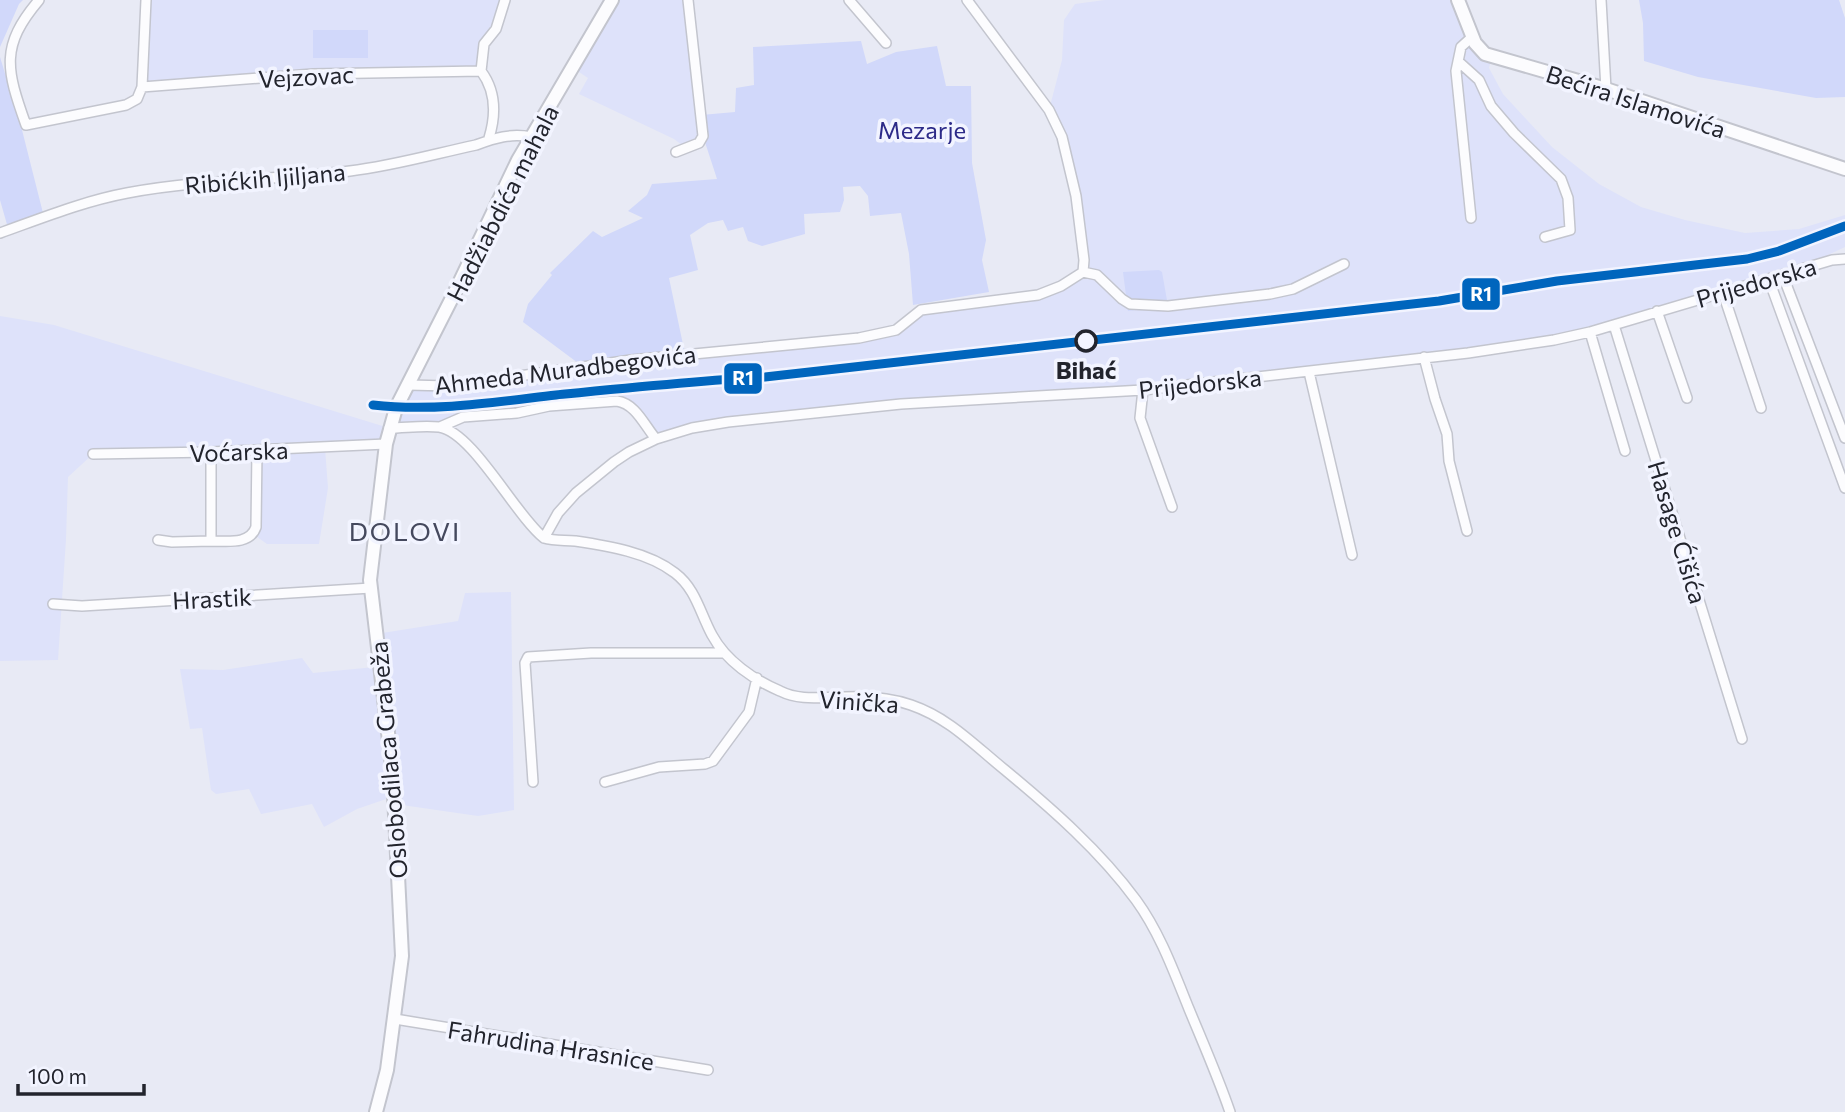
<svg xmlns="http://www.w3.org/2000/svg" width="1845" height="1112" viewBox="0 0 1845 1112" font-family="Commissioner,sans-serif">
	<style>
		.built { fill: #dee2fa }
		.green { fill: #d1d8fa }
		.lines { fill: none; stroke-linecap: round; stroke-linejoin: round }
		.street-casing { stroke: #c3c5ce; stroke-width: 12 }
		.secondary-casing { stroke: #c3c5ce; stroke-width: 16 }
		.street { stroke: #fcfcfe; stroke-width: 9 }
		.secondary { stroke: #fcfcfe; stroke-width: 12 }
		.rail-1-casing { stroke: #f2f4ff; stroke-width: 14 }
		.rail-1 { stroke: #0065bd; stroke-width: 9 }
		.stop-dot { fill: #f2f4ff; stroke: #22242d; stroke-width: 3.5 }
		.labels { text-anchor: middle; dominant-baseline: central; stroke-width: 7; stroke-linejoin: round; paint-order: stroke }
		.street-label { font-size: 24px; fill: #22242d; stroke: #f2f4ff }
		.park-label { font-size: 24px; fill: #2c2a88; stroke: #f2f4ff }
		.stop-label { font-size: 24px; font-weight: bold; fill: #22242d; stroke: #f2f4ff }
		.neighbourhood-label { font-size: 26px; letter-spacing: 2px; fill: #45495e; stroke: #f2f4ff }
		.line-badge { stroke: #f2f4ff; stroke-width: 2.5 }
		.badge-label { font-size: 19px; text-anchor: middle; font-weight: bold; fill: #fff }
	</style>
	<rect width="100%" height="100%" fill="#e8eaf5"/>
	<path class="built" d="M146,0H505L484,44L481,71L373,72L142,87Z
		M612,0H688L703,136L686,148L674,139L579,94L588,78L573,68Z
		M1105,0H1458L1472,37L1492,56L1489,68L1503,94L1552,147L1599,184L1641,207L1685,220L1745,233L1799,229L1845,215V247L1783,276L1590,332L1309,372L772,417L656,439L633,409L617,401L390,428L386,444L325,448L328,488L319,544H267L253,534L257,450L93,454L68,477L66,539L58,660L0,661V316L54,325L389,428L409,385L431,387L896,330L915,314L1038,295L1083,272L1076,196L1049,110L1062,60L1064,20L1075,4Z
		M511,592L514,810L478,816L395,804L376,634L458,621L465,593Z
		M302,658L313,673L375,667L389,798L357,809L324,827L312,804L261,814L249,789L216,794L211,790L202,728L190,729L180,669L223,670Z"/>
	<path class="green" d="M0,0H23L19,4L0,47Z
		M1639,0H1839L1845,18V97L1816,98L1698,77L1644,61L1643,23Z
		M313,30H368V58H313Z
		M861,41L867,64L896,52L937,46L946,86H971L972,163L986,240L982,260L989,292L913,305L909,254L901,213L870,216L868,196L860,186L843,187L844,200L840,212L804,214L805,234L762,246L748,241L743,227L728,231L723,220L708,223L690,235L698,270L669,278L685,354L582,366L523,322L528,304L552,275L550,273L593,231L602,237L643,218L628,211L647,195L652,184L717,179L703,136L701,115L735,112L736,88L754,85L753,47Z
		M0,57L21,126L43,213L8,228L0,200Z
		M1159,270L1162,272L1168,306L1128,311L1123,272Z"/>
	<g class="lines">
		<g class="street-casing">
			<path id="street" d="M39,0C0,46 6,69 26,125L126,105L137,99L142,87
				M146,0L142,87L313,74L481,71
				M849,0L886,43
				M967,0L1049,110L1062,137L1076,196L1084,260L1083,272
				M1601,0L1606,89
				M1459,62L1479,80L1491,106L1514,133L1561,179L1568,198L1570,230L1545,237
				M481,71L484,44L496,29L505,0
				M481,71C496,91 496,115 489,138
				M676,152L699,143L703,136L688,0
				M1471,218L1456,71L1461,47L1472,37
				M0,233C42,218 84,201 127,193C201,179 276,180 350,171C393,166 434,154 476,145C495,138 511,133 531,137
				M1083,272L1097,275L1122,299L1130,304L1168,306L1270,294L1293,289L1344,264
				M1783,276L1845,438
				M1769,280L1845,488
				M1723,293L1761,408
				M1657,311L1687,398
				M1614,325L1742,739
				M1590,332L1625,451
				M1424,357L1435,399L1447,434L1449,461L1467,531
				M1309,372L1352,555
				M409,385L448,386L631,360L859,338L896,330L921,310L1038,295L1061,286L1083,272
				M1143,390L1140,418L1172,507
				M440,427L463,417L517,413L549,406L617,401C636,404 644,425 656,439
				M389,428C405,428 423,425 439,427C473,432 515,515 544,538C554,541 564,540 575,541C608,546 648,552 675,573C696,589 700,613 712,635C726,661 754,680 780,691C800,701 821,697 843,697C865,696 889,697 911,705C949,718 974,745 1005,770C1052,809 1100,851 1136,900C1160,933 1174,972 1189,1009C1203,1043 1218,1077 1230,1112
				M211,452V541C227,541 250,545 256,527L257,450
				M93,454L211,452L386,444
				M544,538L558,513L576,493L614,462L629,452L656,439L692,428L728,422L901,404L1143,390L1468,353L1554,340L1590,332L1832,260L1845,259
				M158,540L172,542L211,541
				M53,604L82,606L371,588
				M533,782L525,663L528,657L591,653H724
				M605,782L659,767L705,764L713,761L749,712L757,678
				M395,1019L708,1070"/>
		</g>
		<g class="secondary-casing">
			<path id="secondary" d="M1458,0L1475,43L1485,54L1606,89L1845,169
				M376,1112L387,1070L402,956L393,775L370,580L386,444L396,408L453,296L518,160L612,0"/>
		</g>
		<use href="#street" class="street"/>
		<use href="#secondary" class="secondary"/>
		<g class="rail-1-casing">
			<path id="rail-1" d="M373,405C434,412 496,402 556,395C626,388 695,381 765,377L1439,301L1557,281L1747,259L1779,251L1845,226"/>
		</g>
		<use href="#rail-1" class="rail-1"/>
	</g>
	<circle class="stop-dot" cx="1086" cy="341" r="10"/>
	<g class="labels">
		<g class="street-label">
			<text transform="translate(306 76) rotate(-3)">Vejzovac</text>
			<text transform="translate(1636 101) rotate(18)">Bećira Islamovića</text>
			<text transform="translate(265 178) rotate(-5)">Ribićkih ljiljana</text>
			<text transform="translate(502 203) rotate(-63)">Hadžiabdića mahala</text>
			<text transform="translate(1756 282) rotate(-16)">Prijedorska</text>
			<text transform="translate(565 369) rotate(-7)">Ahmeda Muradbegovića</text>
			<text transform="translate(1200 383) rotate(-6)">Prijedorska</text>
			<text transform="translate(239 451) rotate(-2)">Voćarska</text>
			<text transform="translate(1678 532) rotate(73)">Hasage Ćišića</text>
			<text transform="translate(212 598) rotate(-3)">Hrastik</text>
			<text transform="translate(859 701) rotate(4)">Vinička</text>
			<text transform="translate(388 760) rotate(-95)">Oslobodilaca Grabeža</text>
			<text transform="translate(551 1045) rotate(9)">Fahrudina Hrasnice</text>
		</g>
		<g class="park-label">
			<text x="922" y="129">Mezarje</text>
		</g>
		<g class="stop-label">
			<text x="1086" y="369">Bihać</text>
		</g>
		<g class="neighbourhood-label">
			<text x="405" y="530">DOLOVI</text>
		</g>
	</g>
	<g class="line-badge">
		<rect x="1461" y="277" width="40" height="34" rx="7" fill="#0065bd"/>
		<rect x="723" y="362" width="40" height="33" rx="7" fill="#0065bd"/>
	</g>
	<g class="badge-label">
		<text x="1481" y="301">R1</text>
		<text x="743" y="385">R1</text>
	</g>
	<path d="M18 1084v10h126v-10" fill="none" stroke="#22242d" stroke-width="3.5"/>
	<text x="28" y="1084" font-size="21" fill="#22242d" stroke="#f2f4ff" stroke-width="5" paint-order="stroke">100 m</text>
</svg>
